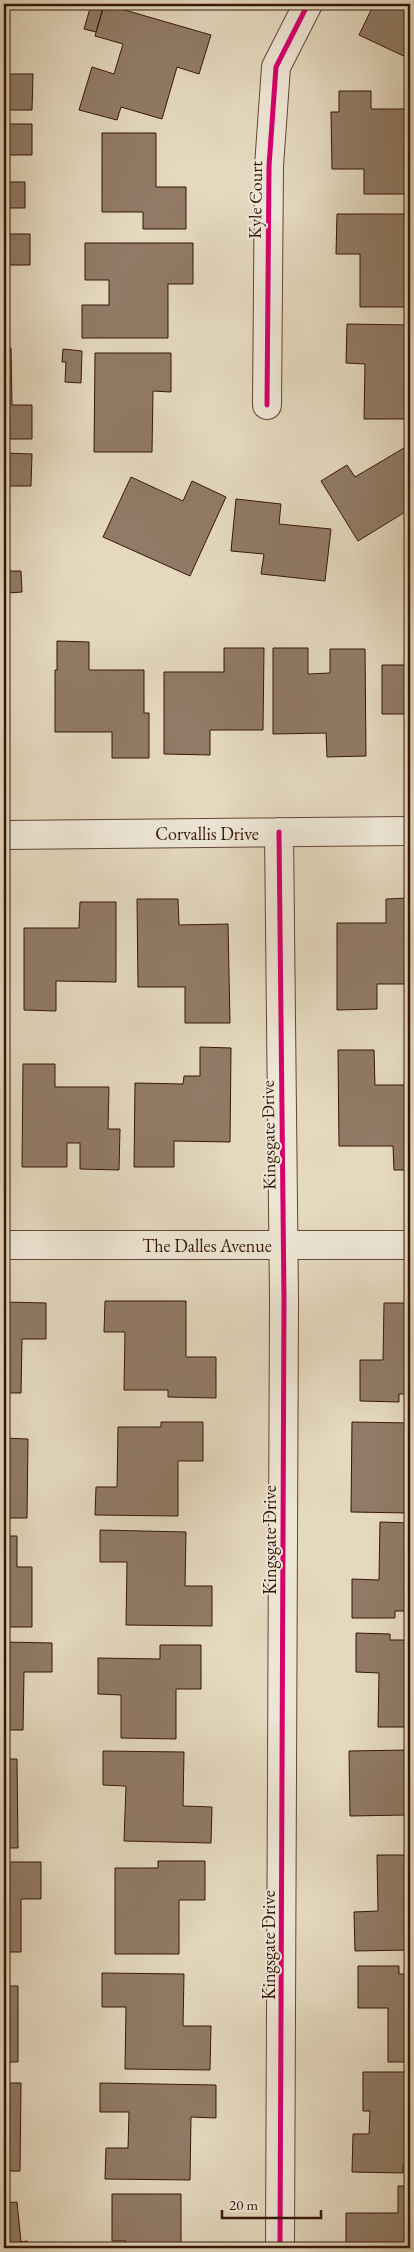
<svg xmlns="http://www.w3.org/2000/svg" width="414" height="2252" viewBox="0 0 414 2252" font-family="'EB Garamond',serif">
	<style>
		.building { fill: #917b66; stroke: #371607 }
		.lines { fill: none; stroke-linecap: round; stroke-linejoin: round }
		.minor-casing { stroke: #624635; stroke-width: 30 }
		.minor { stroke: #ede6d5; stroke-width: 28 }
		.cycleway-casing { stroke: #ede6d5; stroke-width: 8 }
		.cycleway { stroke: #d6006c; stroke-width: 5 }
		.labels { text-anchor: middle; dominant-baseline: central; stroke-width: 4; stroke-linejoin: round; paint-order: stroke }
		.street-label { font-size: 18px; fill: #371607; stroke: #ede6d5 }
	</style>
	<rect width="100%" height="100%" fill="#e4d8be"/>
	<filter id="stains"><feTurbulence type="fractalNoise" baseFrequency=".004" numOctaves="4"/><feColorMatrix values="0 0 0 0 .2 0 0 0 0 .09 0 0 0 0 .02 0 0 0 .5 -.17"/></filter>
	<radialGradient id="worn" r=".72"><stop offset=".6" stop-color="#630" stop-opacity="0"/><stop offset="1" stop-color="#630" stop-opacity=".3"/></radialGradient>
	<path class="building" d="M104,4L211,35L199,74L177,67L162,119L121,107L117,120L79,110L92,67L114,74L123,44L95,36Z
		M374,4H410V59L359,35Z
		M91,5L103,9L96,32L84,29Z
		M4,16H9V74H33L32,110H4Z
		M339,91H371V109H410V194H364V169H332L331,112H339Z
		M4,124H32V155H6V214H4Z
		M102,133H156V187H186V229H143V212H102Z
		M6,182H25V208H6Z
		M337,214H410V307H360V254H336Z
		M4,234H30V265H7V322H4Z
		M85,243H193V284H168V338H82V305H109V280H85Z
		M347,324L410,325V419H364L365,364L346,363Z
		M4,348H11L12,405H32V439H4Z
		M63,349L82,351L81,383L65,382L66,362H62Z
		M95,353H171V392L153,391L152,452H94Z
		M409,445L410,509L358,541L321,481L347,465L355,477Z
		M4,453L32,454L31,486H7V542H4Z
		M131,477L183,501L192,481L226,497L190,576L103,537Z
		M236,499L281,504L279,524L331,529L325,581L261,574L264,554L231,551Z
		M4,569H6V656H4Z
		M7,571H21L22,592L8,593Z
		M57,641L89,642V670H144V713H149V758H112V732H55V670H57Z
		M224,648H264L263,730H210V755L164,754V672H224Z
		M273,648H308V674L330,673V649H365L366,756L327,757L326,733L273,734Z
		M382,665H410V714H382Z
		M4,683H5L6,770H4Z
		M410,898V984H377V1009L337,1010V923H386V899Z
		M137,899H178L179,925L228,924L230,1023H185V987H138Z
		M80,902H116V982L56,981V1011L24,1010V928H79Z
		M200,1047L231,1048L230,1142L174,1141V1167H134L135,1083L183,1084L184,1076H200Z
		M338,1050H374L375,1085H410V1170H394L393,1146H339Z
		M23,1064H55V1087H109L108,1129H120L119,1170L80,1169V1143H67V1167H22Z
		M4,1080L5,1182H4Z
		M105,1301H186V1357H216V1398L168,1397V1390H124L125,1332H104Z
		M4,1302L46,1303V1339H22L21,1393H4Z
		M384,1303H410V1394H399V1402L360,1401V1360H383Z
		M161,1422H203V1461H178V1516L95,1515L96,1487H117L118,1427H161Z
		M352,1422L410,1423V1513L351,1512Z
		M4,1438L28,1439L27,1518H4Z
		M380,1522L410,1523V1611H395V1618H352V1579L379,1580Z
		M100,1530L186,1532L185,1586H212V1626L126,1625L127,1562H100Z
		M4,1536H17V1567H32V1627H4Z
		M356,1633L390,1634V1640H410V1727H378L379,1673L356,1672Z
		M4,1642L52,1643V1672H24L23,1730H4Z
		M160,1645H201V1689H176V1739L121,1738V1695L98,1694V1658L160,1659Z
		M410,1750V1844H407L406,1815L350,1816L349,1751Z
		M103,1751L184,1752L183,1806L212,1807L211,1843L124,1841L126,1786L103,1785Z
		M4,1759H17L18,1848H4Z
		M377,1855H410V1950L355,1951L354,1912L378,1911Z
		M158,1861H205V1900H179V1954H115V1868H158Z
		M4,1862H41V1899H21V1952H4Z
		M358,1966H399V1974H410V2062H388V2008H358Z
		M102,1973L184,1974L183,2026H211L210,2070L125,2069L126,2007H102Z
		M4,1986H18V2062H4Z
		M363,2072H410V2165H403V2173L352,2172L353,2134H369L370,2111H363Z
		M4,2083H21L20,2171H4Z
		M100,2083L216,2085V2118L191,2117L190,2180L105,2179L106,2148H128L129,2112H100Z
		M398,2186H410V2248H346V2213H398Z
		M112,2194H181V2248H126V2241H112Z
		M17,2202L21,2242L27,2241L28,2248H4V2203Z"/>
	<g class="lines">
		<g class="minor-casing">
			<path id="minor" d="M267,405L269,166L276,67L308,4
				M279,832L284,1300L280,2248
				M4,835L410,831
				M4,1245H410"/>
		</g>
		<use href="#minor" class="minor"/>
		<g class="cycleway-casing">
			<path id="cycleway" d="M267,405L269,166L276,67L308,4
				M279,832L284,1300L280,2248"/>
		</g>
		<use href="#cycleway" class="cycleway"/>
	</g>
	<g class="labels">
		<g class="street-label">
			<text transform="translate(255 200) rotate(-89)">Kyle Court</text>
			<text x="207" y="833">Corvallis Drive</text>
			<text transform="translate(268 1135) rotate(-91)">Kingsgate Drive</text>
			<text x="207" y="1245">The Dalles Avenue</text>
			<text transform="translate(269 1540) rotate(-90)">Kingsgate Drive</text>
			<text transform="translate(268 1945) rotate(-90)">Kingsgate Drive</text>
		</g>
	</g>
	<rect width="414" height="2252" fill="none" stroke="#e4d8be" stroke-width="20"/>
	<rect x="5" y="5" width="404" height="2242" fill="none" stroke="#371607" stroke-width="2.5"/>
	<rect x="10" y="10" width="394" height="2232" fill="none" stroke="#371607"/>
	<path d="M222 2210v8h99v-8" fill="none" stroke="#371607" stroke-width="2.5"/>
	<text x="229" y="2210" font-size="15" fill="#371607" stroke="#ede6d5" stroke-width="4" paint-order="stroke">20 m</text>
	<rect width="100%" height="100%" filter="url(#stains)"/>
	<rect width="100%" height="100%" fill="url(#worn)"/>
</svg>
